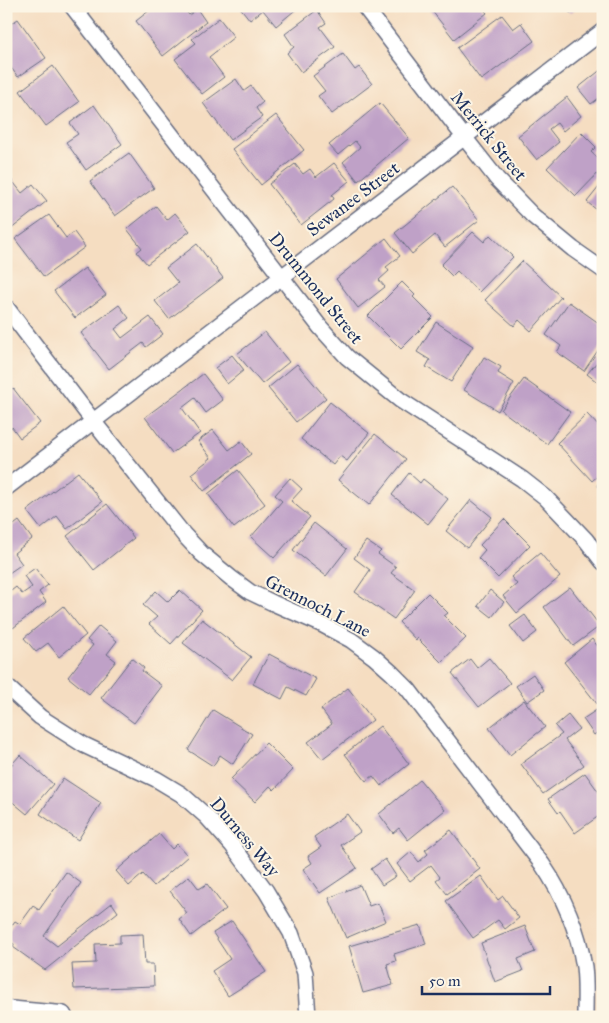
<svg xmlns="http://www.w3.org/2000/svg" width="609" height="1023" viewBox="0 0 609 1023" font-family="'IM FELL Great Primer',serif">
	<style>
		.building { fill: #bfa1c7 }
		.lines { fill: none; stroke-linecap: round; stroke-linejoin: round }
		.minor-casing { stroke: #676c81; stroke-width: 18 }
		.secondary-casing { stroke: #676c81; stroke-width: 25 }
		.minor { stroke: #fff; stroke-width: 15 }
		.secondary { stroke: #fff; stroke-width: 22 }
		.labels { text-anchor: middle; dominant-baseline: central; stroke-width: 4; stroke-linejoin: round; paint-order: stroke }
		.street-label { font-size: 18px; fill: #1b2f5e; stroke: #fcf5e5 }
	</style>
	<rect width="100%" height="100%" fill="#fcf5e5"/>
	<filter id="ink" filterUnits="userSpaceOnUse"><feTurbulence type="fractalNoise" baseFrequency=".02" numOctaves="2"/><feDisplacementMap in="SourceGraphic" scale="10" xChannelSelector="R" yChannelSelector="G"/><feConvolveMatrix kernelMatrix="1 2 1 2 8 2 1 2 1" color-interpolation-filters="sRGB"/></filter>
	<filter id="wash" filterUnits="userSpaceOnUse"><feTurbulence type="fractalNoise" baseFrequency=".0096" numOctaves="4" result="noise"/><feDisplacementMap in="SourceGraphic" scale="20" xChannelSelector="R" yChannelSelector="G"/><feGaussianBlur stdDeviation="1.12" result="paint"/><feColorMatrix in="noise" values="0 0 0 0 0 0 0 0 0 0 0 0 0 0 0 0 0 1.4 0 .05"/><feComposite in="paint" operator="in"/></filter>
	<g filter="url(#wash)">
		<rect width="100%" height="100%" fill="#f5ddc1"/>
		<g id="blocks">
			<path class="building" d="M6,6H16L6,13Z
				M155,6H182L189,15L197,9L206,22L163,56L136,21Z
				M239,6H300L276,26L263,10L250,20Z
				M428,6H481L487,13L454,39Z
				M565,6H580L570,13Z
				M317,10L326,23L320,27L335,47L301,72L287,53L294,47L285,34Z
				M502,15L513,29L521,23L534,41L481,80L457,48Z
				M219,18L234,37L209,57L224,77L202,94L175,59L196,43L192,39Z
				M18,19L46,58L18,77L6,61V55L9,53L6,48V27Z
				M343,54L355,70L359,67L372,84L332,114L318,96L325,91L313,76Z
				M53,66L79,102L46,126L20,91Z
				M603,68V95L591,104L578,88Z
				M236,79L244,91L251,86L263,102L256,108L262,117L230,140L203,103Z
				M567,97L581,116L563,131L557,123L549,129L559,142L537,160L518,136Z
				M380,103L409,138L358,181L343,162L360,147L355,141L338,155L329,145Z
				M94,105L122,144L86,170L66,142L78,134L70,123Z
				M276,115L304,150L261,185L232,149Z
				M581,132L596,147L591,152L603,163V168L576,196L547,168Z
				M129,153L154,188L115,216L90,181Z
				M334,163L349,181L332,195L334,199L301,225L269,184L295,164L303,174L310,169L316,177Z
				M6,173L22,193L33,184L47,201L6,233Z
				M603,182V215L587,202Z
				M452,187L479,220L445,247L435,235L412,254L395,233Z
				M156,206L167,220L175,213L190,231L147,264L137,252L142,248L127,229Z
				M49,215L66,238L74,232L85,247L44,277L15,239Z
				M473,232L484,242L490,235L513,257L479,292L457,271L452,276L441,265Z
				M386,238L400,256L386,267L389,271L379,280L385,287L358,308L336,279Z
				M197,244L223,278L169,319L155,301L178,283L166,268Z
				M522,261L561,297L531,331L519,320L514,326L485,300Z
				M85,268L106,295L75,318L54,291Z
				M402,282L415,295L413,297L433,317L401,349L368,316Z
				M569,302L603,326V343L584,371L557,352L561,346L546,335Z
				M119,305L129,318L115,329L122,338L150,317L163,334L146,347L143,343L109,369L81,333Z
				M436,322L473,346L451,382L426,367L430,360L417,352Z
				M265,332L289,362L262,384L237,354Z
				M232,355L244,370L227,384L215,368Z
				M603,355V383L601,385L587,374Z
				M484,357L501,367L498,373L514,383L498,411L464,390Z
				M297,364L326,398L296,422L268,388Z
				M203,374L223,400L206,413L195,398L182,408L200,433L172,453L145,417Z
				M524,379L570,412L547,444L501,410Z
				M13,388L40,423L20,438L12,427L6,432V394Z
				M330,402L369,433L347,461L340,456L333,465L301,439Z
				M587,414L603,431V471L592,481L557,443Z
				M213,430L229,450L241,441L251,454L204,491L191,474L211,458L198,441Z
				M375,434L406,459L369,505L338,480Z
				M238,470L265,504L234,528L208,494Z
				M78,472L102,502L67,529L57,516L41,529L27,511Z
				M409,473L420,483L423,479L448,499L428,524L392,495Z
				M290,478L302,489L291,501L310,517L274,558L251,537L282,501L275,495Z
				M603,481V492L597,485Z
				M471,500L492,517L467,548L446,531Z
				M107,504L134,538L94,570L67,536Z
				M504,519L530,545L498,578L478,558L485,550L480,545Z
				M19,521L32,539L14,553L22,564L6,575V531Z
				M314,523L347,549L326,576L293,550Z
				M366,541L381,551L378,554L396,567L391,573L415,590L394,619L355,592L370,570L354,558Z
				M540,553L560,577L517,613L503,596L517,584L511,577Z
				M35,568L48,585L39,592L46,602L13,628L6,618V595L16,587L22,594L32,587L24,576Z
				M570,587L600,626L573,646L544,607Z
				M180,590L202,610L171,644L149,624L157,617L143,605L156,591L168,602Z
				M490,590L504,602L492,617L478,606Z
				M428,593L448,613L444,616L466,638L441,662L417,638L416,640L399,622Z
				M63,606L86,635L59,657L48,643L36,652L24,638Z
				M525,615L537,632L523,643L510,626Z
				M202,619L251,657L232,680L183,643Z
				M99,626L117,641L107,654L116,661L89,694L68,677L93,645L87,640Z
				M592,639L603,653V702L598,705L564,662Z
				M269,654L316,679L306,696L288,687L282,699L253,684Z
				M132,658L144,668L142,671L162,686L134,723L101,698Z
				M489,658L510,683L479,707L452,673L470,659L477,668Z
				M533,674L544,690L527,702L516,686Z
				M348,688L373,720L322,759L308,742L332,724L321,709Z
				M524,700L545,727L510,755L489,728Z
				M598,709L603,715V728L594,735L583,719Z
				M213,710L252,734L233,764L220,755L213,766L188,750Z
				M568,715L579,729L565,740L584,765L543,794L521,764L562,734L555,726Z
				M380,726L409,764L381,786L373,776L366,781L345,754Z
				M266,743L293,770L274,790L270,786L255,802L231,779Z
				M20,755L53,784L27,814L9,799L6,803V771Z
				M585,773L603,798V813L575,833L560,811L558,813L548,799Z
				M63,778L101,803L78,840L40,814Z
				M420,780L445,810L408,840L399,828L393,833L379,814Z
				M347,814L360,832L341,845L357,868L320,893L303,869L312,863L308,856L321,847L314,837Z
				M451,830L480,869L447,894L436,880L440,877L431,865L410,881L397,864L411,852L419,862L428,854L425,850Z
				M159,834L172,849L177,844L188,856L154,886L143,874L129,886L116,871Z
				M385,859L396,876L382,885L371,869Z
				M66,872L81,883L44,936L57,946L112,903L118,912L45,970L13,947L14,944L6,938V933L15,921L20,924L33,906L39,910Z
				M189,876L199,889L207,884L226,909L191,936L179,919L187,913L170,891Z
				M481,876L498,900L503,896L519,918L505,929L498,920L473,938L446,901Z
				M360,885L369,906L378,903L386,921L346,938L329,898Z
				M232,921L266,972L228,996L212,971L230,959L213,933Z
				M420,925L426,944L394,954L396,961L387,964L393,985L363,993L349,946Z
				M525,926L535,952L518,959L523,971L495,982L481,943Z
				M143,934L145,964H153L154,986L74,989L72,964L96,963L95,944L120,943V935Z"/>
		</g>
	</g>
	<g filter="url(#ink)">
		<use href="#blocks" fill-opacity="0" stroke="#676c81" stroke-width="1"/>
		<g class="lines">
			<g class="minor-casing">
				<path id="minor" d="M72,6L320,327L347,357L400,400L522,479L545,497L586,540L603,562
					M364,6L464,137L497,179L533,216L573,249L603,270
					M6,307L93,421L184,535L202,554L231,578L250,592L273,603L323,625L351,640L374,657L392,673L408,689L542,864C563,895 578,929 584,967C586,983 585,1000 585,1017
					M6,488L603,31
					M6,686L40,717L84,745L156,779L181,794L206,816L232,845L266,891L291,933L305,973L308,1017"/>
			</g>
			<g class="secondary-casing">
				<path id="secondary" d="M6,1012L61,1017"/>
			</g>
			<use href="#minor" class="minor"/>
			<use href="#secondary" class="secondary"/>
		</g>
	</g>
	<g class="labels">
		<g class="street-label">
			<text transform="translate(489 136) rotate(51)">Merrick Street</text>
			<text transform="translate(353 199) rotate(-37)">Sewanee Street</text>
			<text transform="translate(316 288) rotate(51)">Drummond Street</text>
			<text transform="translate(318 606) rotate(27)">Grennoch Lane</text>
			<text transform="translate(245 837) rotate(50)">Durness Way</text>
		</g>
	</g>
	<rect width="609" height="1023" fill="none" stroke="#fcf5e5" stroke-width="25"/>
	<path d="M422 986v8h128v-8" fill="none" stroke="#1b2f5e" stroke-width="2.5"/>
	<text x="429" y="986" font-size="15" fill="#1b2f5e" stroke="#fcf5e5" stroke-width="4" paint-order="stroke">50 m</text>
</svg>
